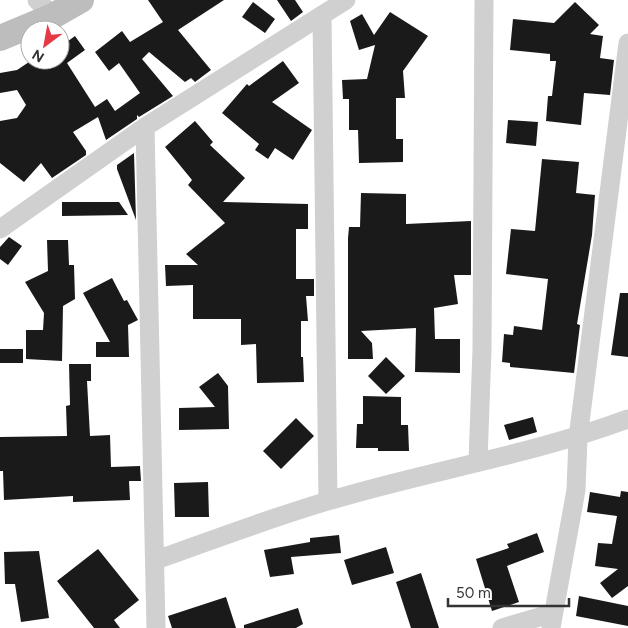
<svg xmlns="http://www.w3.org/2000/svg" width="628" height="628" viewBox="0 0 628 628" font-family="Figtree,sans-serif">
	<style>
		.building { fill: #1a1a1a }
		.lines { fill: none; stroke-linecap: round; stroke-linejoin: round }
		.street { stroke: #d0d0d0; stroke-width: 19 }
		.secondary { stroke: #bdbdbd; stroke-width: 26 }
	</style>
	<rect width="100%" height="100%" fill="#fff"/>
	<path class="building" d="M148,0H224L178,30L211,70L195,82L191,78L185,82L149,52L142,59L173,96L139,117L137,115V119L106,140L98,117L73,132L86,151V155L52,178L41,163L24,182L0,163V121L17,118L26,105L17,90L0,93V73L17,70L32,60H60V47L75,36L85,50L67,63L95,107L107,99L115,111L140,93L119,63L109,71L95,52L122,31L130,42L163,22Z
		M277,0H295L303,12L291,21Z
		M253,2L275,19L265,33L242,17Z
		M575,2L599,25L590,34L603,36L600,58L614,60L610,95L584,93L581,125L546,121L548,96H552L556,61H550V54L510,50L513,19L554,23Z
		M390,12L428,36L403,71L405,98H396V139H403V162L359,163L358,130H349V99H343L342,80L367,79L375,45L359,50L350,21L362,14L374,35Z
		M283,61L299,83L272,102L312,130L293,160L275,148L268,159L255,150L259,144L222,113L247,84L249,86Z
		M508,120L538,122L536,146L506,143Z
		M195,121L213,142L210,145L245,178L223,202L308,204V229H296V279H314V296H306L308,321H301V357H303L304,382L257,383L256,344L241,345V319H193V285L166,286L165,265H198L186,254L225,223L188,185L192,180L165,147Z
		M134,153L136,220L117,169V165Z
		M542,159L579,162L576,193L595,195L592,235L577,324L580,325L574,373L510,367V363L502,362L504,334L513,335L514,326L542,330L548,279L506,274L511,229L535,231Z
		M361,193L406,194V224L471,221V275H454L458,304L434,308L435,339H460V373L415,372L416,328L361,331L372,343L373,359H348V238L349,227H360Z
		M62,202H119L128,215L62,216Z
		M9,237L22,246L8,265L0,259V247Z
		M47,240H68L69,265H74L75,299L63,306L62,361L26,359V330H43L44,313L25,282L48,271Z
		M112,278L124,301L127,300L138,320L128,325L129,357H96V342H110L83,293Z
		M620,293H628V357L611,355Z
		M0,349H23V363H0Z
		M386,357L405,376L386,394L368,376Z
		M69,364H91V381H87L90,436L110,435L111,467L140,466L141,481H129L130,500L73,502V496L4,500L3,471H0V437L67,436L66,406L70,405Z
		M218,373L228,386L229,429L179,430V408L215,407L199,387Z
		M363,396L401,397V425H408L409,451H378V448H356L357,424H363Z
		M533,417L537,432L509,440L504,425Z
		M296,418L314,436L281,469L263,451Z
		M208,482L209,517H175L174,483Z
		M621,491L628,492V586L612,598L600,583L618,569L595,566L598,543L612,544L617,516L587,512L590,492L620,497Z
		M537,533L544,552L507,566L519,602L492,611L476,559L509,548L507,544Z
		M339,535L341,553L291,557L294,574L270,577L264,550L310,542V538Z
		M386,547L394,573L352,585L344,560Z
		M98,549L139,600L114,620L120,628H94L57,581Z
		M39,551L49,618L21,622L15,584H5L4,552Z
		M421,573L439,628H411L396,582Z
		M579,596L628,606V626L576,616Z
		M226,597L236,628H172L168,616Z
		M298,608L303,624L296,628H244V625Z"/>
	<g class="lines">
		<path class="street" d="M37,0L53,16
			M322,16L328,501
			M145,127L156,628
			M0,229L145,127L346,0
			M478,461L482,349L484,0
			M156,560C213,540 270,518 328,501C427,471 531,455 628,419
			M502,628L553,613
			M551,628L576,490L578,438L628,43"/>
		<path class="secondary" d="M0,38L53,16L81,0"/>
	</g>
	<g transform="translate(45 45) rotate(212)"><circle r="24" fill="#ffffff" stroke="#adadad"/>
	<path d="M0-4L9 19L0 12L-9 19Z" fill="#e63946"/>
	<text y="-8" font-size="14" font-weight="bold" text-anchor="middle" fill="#333333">N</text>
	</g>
	<path d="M448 598v8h121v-8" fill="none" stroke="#333333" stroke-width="2.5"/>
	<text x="456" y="598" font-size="15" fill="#333333" stroke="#ffffff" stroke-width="4" paint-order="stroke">50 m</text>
</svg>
